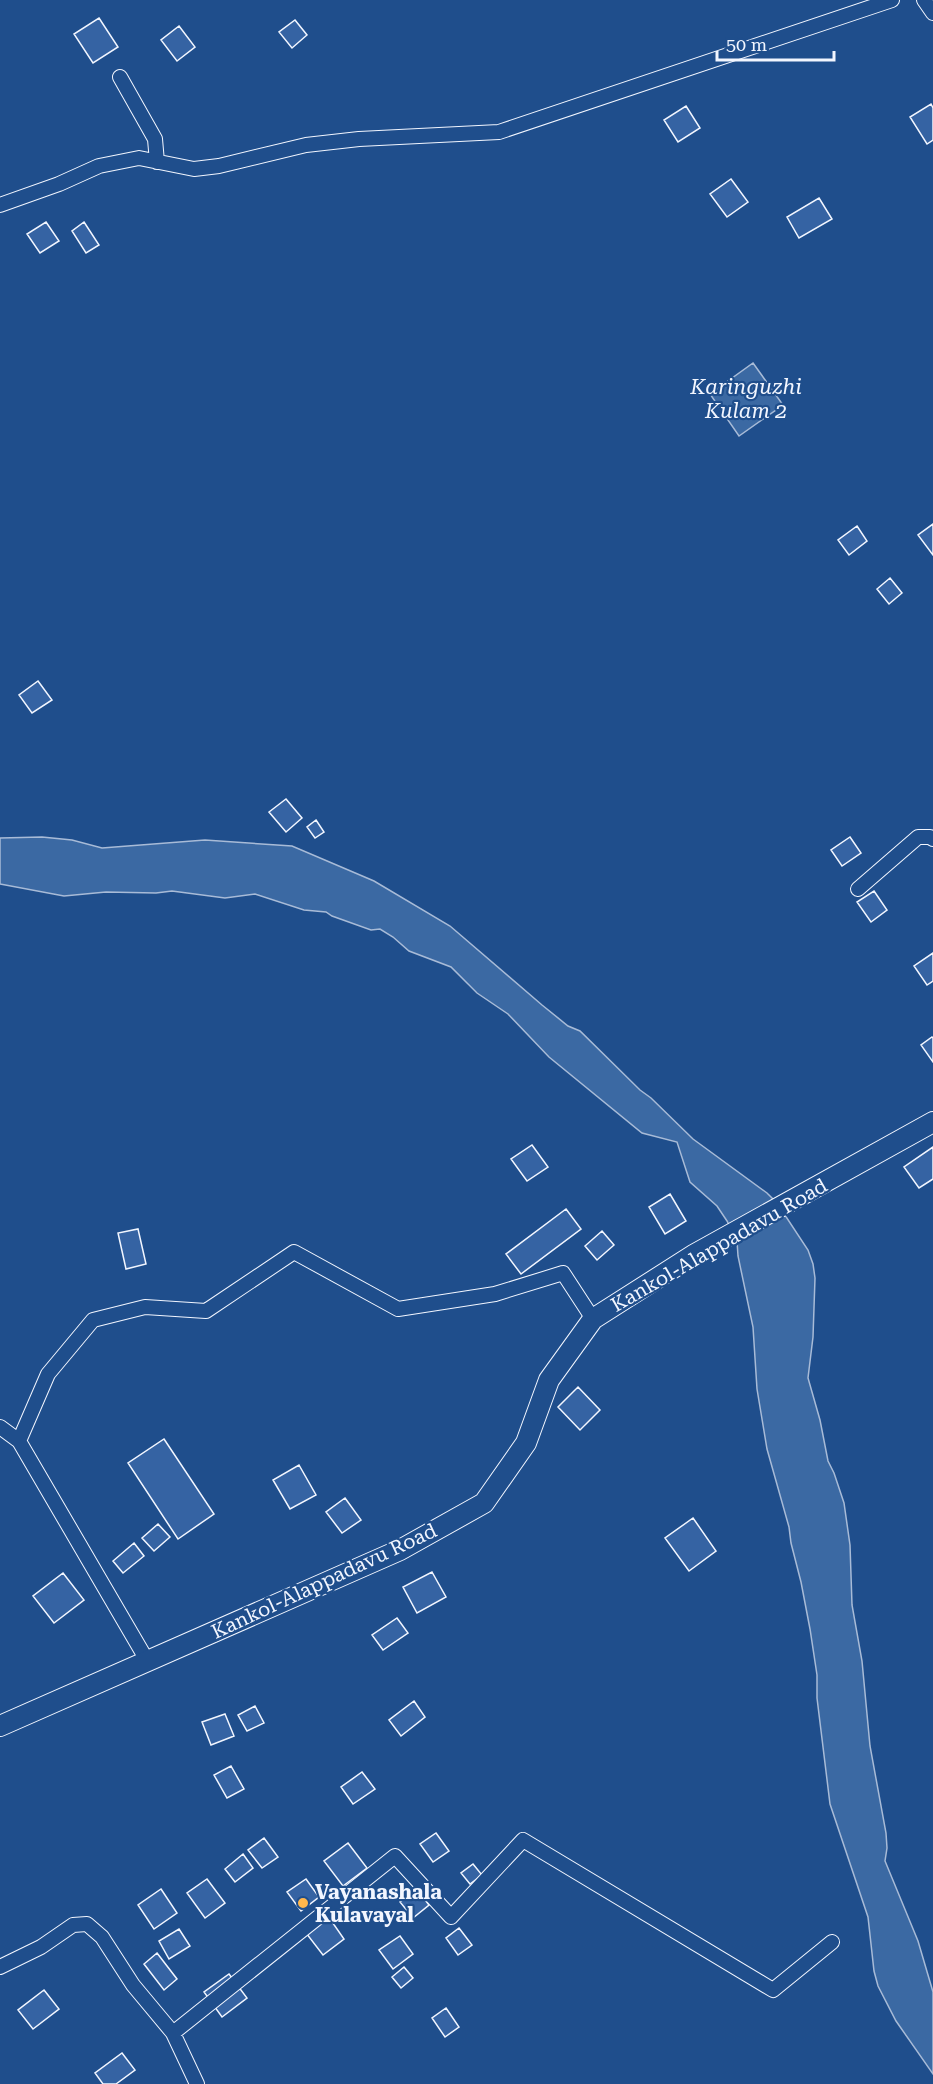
<svg xmlns="http://www.w3.org/2000/svg" width="933" height="2084" viewBox="0 0 933 2084" font-family="'Roboto Serif',serif">
	<style>
		.water { fill: #3b69a3; stroke: #a8bbd7; stroke-width: 1.5 }
		.building { fill: #3563a3; stroke: #f2f6ff; stroke-width: 1.5 }
		.lines { fill: none; stroke-linecap: round; stroke-linejoin: round }
		.street-casing { stroke: #f2f6ff; stroke-width: 16 }
		.secondary-casing { stroke: #f2f6ff; stroke-width: 22 }
		.street { stroke: #1f4e8c; stroke-width: 14 }
		.secondary { stroke: #1f4e8c; stroke-width: 20 }
		.poi-dot { fill: #ffb74d; stroke: #1f4e8c; stroke-width: 2 }
		.labels { text-anchor: middle; dominant-baseline: central; stroke-width: 4.5; stroke-linejoin: round; paint-order: stroke }
		.street-label { font-size: 20px; fill: #f2f6ff; stroke: #1f4e8c }
		.poi-label { font-size: 20px; font-weight: bold; fill: #f2f6ff; stroke: #1f4e8c; text-anchor: start }
		.water-label { font-size: 21px; font-style: italic; fill: #f2f6ff; stroke: #1f4e8c }
	</style>
	<rect width="100%" height="100%" fill="#1f4e8c"/>
	<path class="water" d="M753,363L783,405L739,436L710,394Z
		M42,837L72,840L102,848L205,840L292,846L374,881L450,926L542,1005L568,1026L580,1031L640,1090L651,1098L693,1139L767,1193L777,1203L808,1250L813,1264L815,1278L813,1337L808,1378L820,1420L828,1461L834,1473L844,1503L850,1545L852,1605L862,1661L870,1746L886,1833L887,1848L885,1861L918,1941L933,1992V2074L896,2021L878,1986L874,1971L868,1917L830,1804L817,1698V1675L810,1629L801,1582L791,1543L789,1527L767,1449L757,1389L753,1327L738,1256L737,1241L727,1221L717,1206L690,1182L677,1142L642,1133L549,1057L508,1014L477,993L451,967L409,951L393,937L380,929L371,930L332,916L326,912L304,910L255,894L225,898L172,891L156,893L106,892L64,896L0,884V838Z"/>
	<path class="building" d="M99,18L118,47L93,63L74,34Z
		M295,20L307,35L292,48L279,32Z
		M179,26L195,47L177,61L161,40Z
		M931,104L933,108V140L927,144L910,117Z
		M686,106L700,128L678,142L664,120Z
		M731,179L748,202L727,217L710,194Z
		M819,198L832,219L799,238L787,217Z
		M46,222L59,241L40,253L27,234Z
		M84,222L99,245L86,253L72,231Z
		M933,524V555L918,535Z
		M857,526L867,541L849,555L838,540Z
		M890,578L902,593L889,604L877,589Z
		M38,681L52,700L32,713L19,695Z
		M286,799L302,818L286,832L269,812Z
		M316,820L324,832L315,838L307,827Z
		M850,837L861,853L842,866L831,850Z
		M874,891L887,910L871,922L857,902Z
		M933,953V981L927,985L914,966Z
		M932,1037L933,1038V1062L921,1045Z
		M532,1145L548,1167L527,1181L511,1159Z
		M933,1147V1179L919,1188L904,1167Z
		M670,1194L686,1221L665,1234L649,1207Z
		M566,1209L581,1229L521,1274L506,1254Z
		M138,1229L146,1264L126,1269L118,1233Z
		M602,1231L614,1245L597,1260L585,1246Z
		M578,1387L600,1410L580,1430L558,1407Z
		M164,1439L214,1514L178,1539L128,1463Z
		M299,1465L316,1495L290,1509L273,1480Z
		M345,1498L361,1520L342,1533L326,1512Z
		M693,1518L716,1551L689,1571L665,1538Z
		M158,1524L170,1537L154,1551L142,1538Z
		M134,1543L144,1556L123,1573L113,1561Z
		M432,1572L446,1597L417,1613L403,1587Z
		M63,1573L84,1600L54,1623L33,1596Z
		M397,1618L408,1633L383,1650L372,1635Z
		M414,1701L425,1717L401,1736L389,1720Z
		M255,1706L264,1723L247,1731L238,1715Z
		M225,1714L234,1736L211,1745L202,1722Z
		M231,1766L244,1789L227,1798L214,1775Z
		M362,1772L375,1789L353,1804L341,1787Z
		M436,1833L449,1851L433,1862L420,1844Z
		M264,1838L278,1857L262,1868L248,1850Z
		M348,1843L367,1868L343,1886L324,1861Z
		M243,1854L253,1868L235,1882L225,1869Z
		M473,1864L482,1875L470,1884L461,1873Z
		M207,1879L225,1903L205,1918L187,1893Z
		M306,1879L319,1897L301,1911L287,1892Z
		M161,1889L177,1913L154,1929L138,1905Z
		M417,1889L429,1905L413,1918L400,1902Z
		M328,1916L344,1939L323,1955L306,1933Z
		M459,1928L472,1945L458,1955L446,1938Z
		M179,1929L190,1946L169,1959L159,1941Z
		M400,1936L413,1954L393,1969L379,1950Z
		M157,1953L177,1979L164,1990L144,1964Z
		M404,1967L413,1978L401,1988L392,1977Z
		M229,1974L247,1998L222,2017L204,1992Z
		M44,1990L59,2009L33,2029L18,2010Z
		M446,2008L459,2027L445,2037L432,2018Z
		M122,2053L135,2070L116,2084H103L95,2073Z"/>
	<g class="lines">
		<g class="street-casing">
			<path id="street" d="M924,0L933,13
				M120,77L155,139L157,162
				M0,205L59,184L99,166L139,158L194,169L219,166L306,145L359,139L499,132L892,0
				M858,889L918,837H930L933,839
				M0,1427L19,1441
				M148,1662L19,1441L48,1374L93,1320L145,1307L206,1311L294,1252L398,1309L495,1294L563,1273L593,1319
				M0,1967L41,1947L73,1925L87,1924L102,1937L133,1985L173,2033L197,2084
				M173,2033L395,1856L451,1917L523,1840L773,1990L832,1942"/>
		</g>
		<g class="secondary-casing">
			<path id="secondary" d="M0,1726L400,1550L484,1503L526,1443L549,1380L593,1319L695,1254L933,1122"/>
		</g>
		<use href="#street" class="street"/>
		<use href="#secondary" class="secondary"/>
	</g>
	<circle class="poi-dot" cx="303" cy="1903" r="6"/>
	<g class="labels">
		<g class="street-label">
			<text transform="translate(719 1245) rotate(-30)">Kankol-Alappadavu Road</text>
			<text transform="translate(324 1581) rotate(-25)">Kankol-Alappadavu Road</text>
		</g>
		<g class="poi-label">
			<text x="315" y="1892">Vayanashala<tspan x="315" dy="23">Kulavayal</tspan></text>
		</g>
		<g class="water-label">
			<text x="746" y="387">Karinguzhi<tspan x="746" dy="24">Kulam 2</tspan></text>
		</g>
	</g>
	<path d="M717 51v9h117v-9" fill="none" stroke="#f2f6ff" stroke-width="3"/>
	<text x="726" y="51" font-size="18" fill="#f2f6ff" stroke="#1f4e8c" stroke-width="4.5" paint-order="stroke">50 m</text>
</svg>
